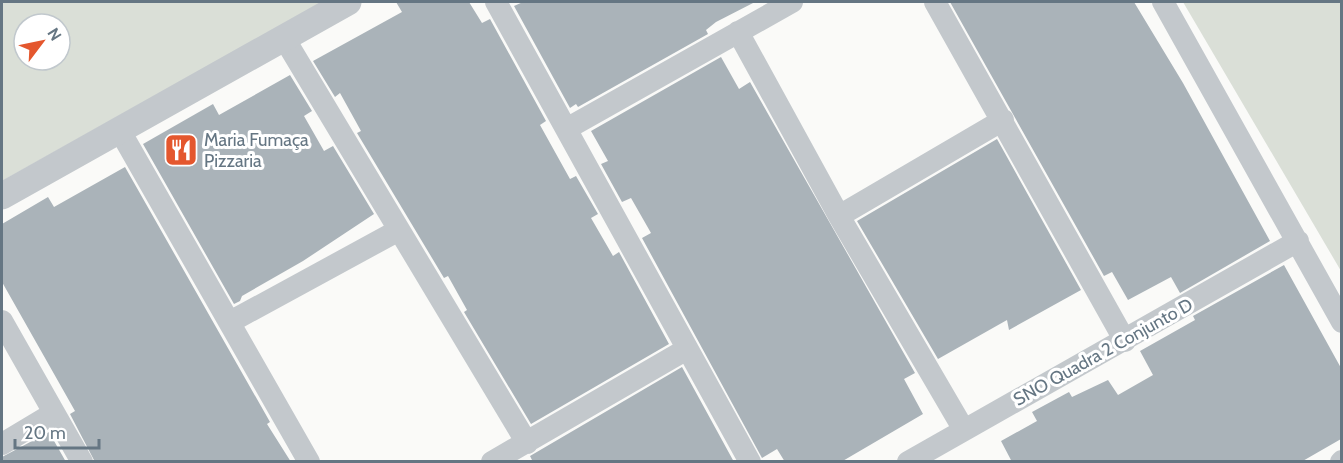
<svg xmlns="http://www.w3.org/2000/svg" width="1343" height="463" viewBox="0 0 1343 463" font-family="Cabin,sans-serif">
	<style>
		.green { fill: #dadfd7; fill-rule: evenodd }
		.building { fill: #aab3b9 }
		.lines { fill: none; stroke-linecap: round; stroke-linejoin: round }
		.minor { stroke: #c3c8cc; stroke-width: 22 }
		.tertiary { stroke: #c3c8cc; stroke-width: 27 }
		.labels { text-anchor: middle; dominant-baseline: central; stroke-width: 6; stroke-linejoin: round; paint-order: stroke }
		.poi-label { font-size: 18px; fill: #657683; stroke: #fff; text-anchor: start }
		.street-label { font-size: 18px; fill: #657683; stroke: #fff }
	</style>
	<rect width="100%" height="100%" fill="#fafaf8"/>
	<path class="green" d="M2,2H322L2,181ZM24,24H60V60H24Z
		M1183,2H1341V271Z"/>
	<path class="building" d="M396,2H469L482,23L490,19L546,121L540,125L570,179L576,176L598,214L591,218L613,256L619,252L669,344L531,424L464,312L467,310L448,276L444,278L357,133L361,131L340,93L335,97L313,61L402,12Z
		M523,2H755L716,22L706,30L708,34L578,107L576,104L570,108L514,6Z
		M950,2H1134L1183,83L1270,241L1180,293L1171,277L1128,300L1112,272L1104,276Z
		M721,57L739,89L750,82L915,373L904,379L923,414L841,462H785L777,449L762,458L642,238L651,233L631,198L622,202L601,164L608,161L591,131Z
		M290,75L312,111L304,116L324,151L333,146L374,214L303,261L242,296L240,301L234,304L143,144L213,104L219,115Z
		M997,139L1081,290L1009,330L1007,320L938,359L857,221Z
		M125,167L270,422L267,424L291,462H95L70,414L75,411L2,282V224L48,197L54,207Z
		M1284,265L1341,368V439L1301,462H1012L1001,441L1037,421L1032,412L1069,392L1072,397L1108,380L1118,395L1153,375L1140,351L1195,320L1193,316Z
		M682,367L734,462H533L530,456Z
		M49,432L66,462H2V457Z"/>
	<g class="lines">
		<path class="minor" d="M496,2L750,462
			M935,2L1125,341
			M1163,2L1342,322
			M738,32L839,216L964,430
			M284,38L527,443
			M568,128L792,2
			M120,131L309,462
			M839,216L1003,120
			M2,321L82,462
			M230,322L399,230
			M2,444L54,413
			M492,462L687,349
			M908,462L1298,241
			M1341,462L1342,461"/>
		<path class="tertiary" d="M2,196L348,2"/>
	</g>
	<defs>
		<g id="restaurant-square" transform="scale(1.725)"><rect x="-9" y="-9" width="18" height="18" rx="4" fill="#e4572e" stroke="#fff"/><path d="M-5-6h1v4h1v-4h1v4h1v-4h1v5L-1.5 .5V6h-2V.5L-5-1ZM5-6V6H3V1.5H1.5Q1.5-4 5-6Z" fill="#fff"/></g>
	</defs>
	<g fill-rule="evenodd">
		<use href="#restaurant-square" x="181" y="150"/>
	</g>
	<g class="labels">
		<g class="poi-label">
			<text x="204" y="140">Maria Fumaça<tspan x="204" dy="21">Pizzaria</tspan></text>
		</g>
		<g class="street-label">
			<text transform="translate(1103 352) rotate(-29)">SNO Quadra 2 Conjunto D</text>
		</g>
	</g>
	<rect width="1343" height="463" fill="none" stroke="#657683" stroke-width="6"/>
	<g transform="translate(42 42) rotate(58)"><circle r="28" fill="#ffffff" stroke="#c1c8cd" stroke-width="1.5"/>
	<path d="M0-4.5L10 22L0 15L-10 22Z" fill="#e4572e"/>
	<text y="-9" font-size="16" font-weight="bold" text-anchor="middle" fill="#657683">N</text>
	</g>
	<path d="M15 439v9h84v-9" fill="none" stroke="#657683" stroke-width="3"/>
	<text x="24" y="439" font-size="18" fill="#657683" stroke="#ffffff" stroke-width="4.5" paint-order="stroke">20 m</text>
</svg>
